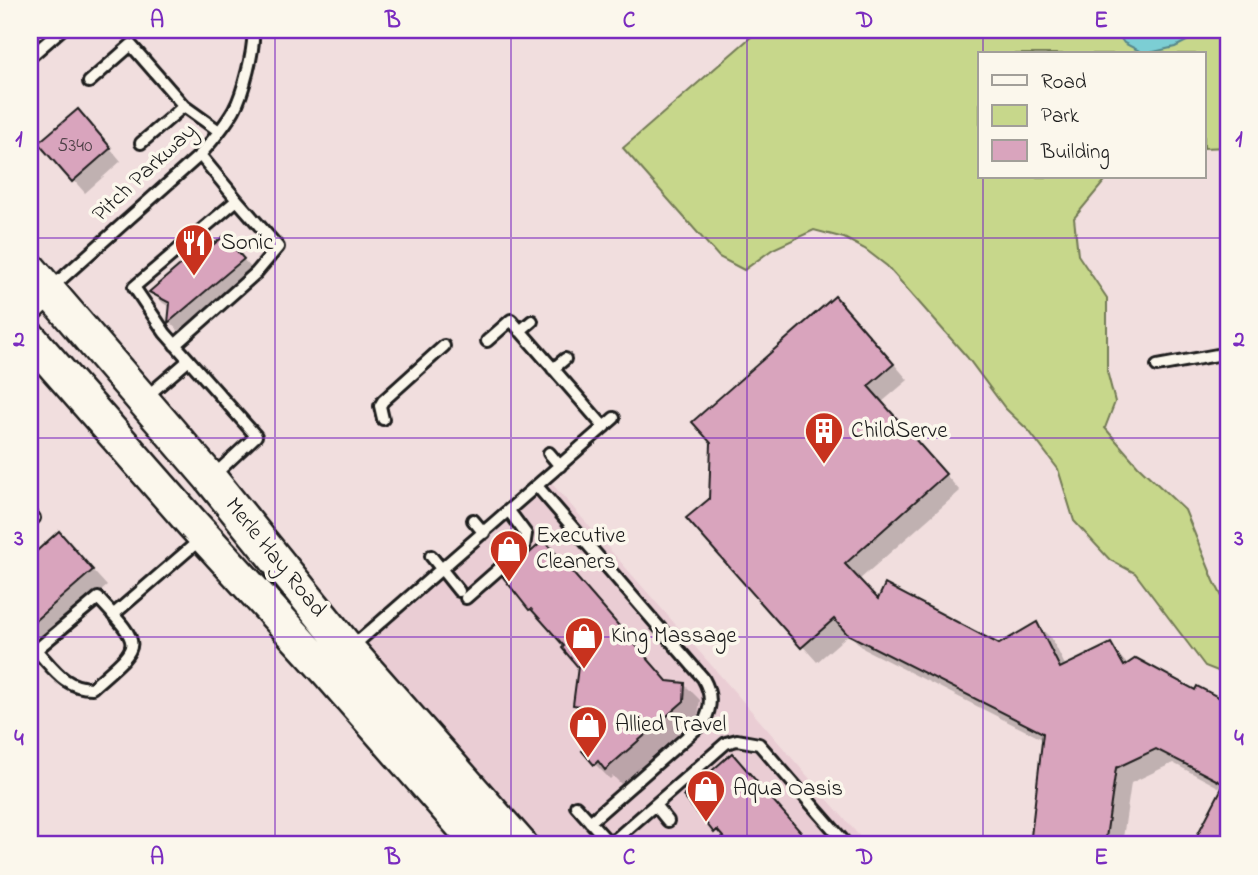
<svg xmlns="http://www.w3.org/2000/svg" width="1258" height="875" viewBox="0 0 1258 875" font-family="'Indie Flower',sans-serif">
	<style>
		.built { fill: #eacdd4 }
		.green { fill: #c7d78b; stroke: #727a54; stroke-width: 2 }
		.water { fill: #7cced4; stroke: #56878a; stroke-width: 2 }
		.shadow { fill: #0003 }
		.building { fill: #d9a4bd; stroke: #1c1c1c; stroke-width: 2 }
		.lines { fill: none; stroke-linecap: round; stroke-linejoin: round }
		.service-casing { stroke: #1c1c1c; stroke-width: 16 }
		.tertiary-casing { stroke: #1c1c1c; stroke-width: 33 }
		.secondary-casing { stroke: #1c1c1c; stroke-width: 37 }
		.service { stroke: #fbf7ec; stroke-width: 10 }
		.tertiary { stroke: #fbf7ec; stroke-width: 28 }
		.secondary { stroke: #fbf7ec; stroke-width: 32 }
		.grid { fill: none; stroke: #7b2cbf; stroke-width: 2; stroke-opacity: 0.55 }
		.labels { text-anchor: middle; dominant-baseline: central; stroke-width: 7; stroke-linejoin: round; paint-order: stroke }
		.number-label { font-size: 19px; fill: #4b3e44 }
		.street-label { font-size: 23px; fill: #1c1c1c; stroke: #fbf7ec }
		.poi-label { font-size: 23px; fill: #1c1c1c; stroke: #fbf7ec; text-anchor: start }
		.neatline { fill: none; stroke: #7b2cbf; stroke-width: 2.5 }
		.grid-label { font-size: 23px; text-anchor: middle; font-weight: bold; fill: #7b2cbf }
	</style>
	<rect width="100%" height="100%" fill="#f1dede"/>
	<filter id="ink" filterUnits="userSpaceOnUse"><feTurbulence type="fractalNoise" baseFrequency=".0143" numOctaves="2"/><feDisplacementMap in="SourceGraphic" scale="14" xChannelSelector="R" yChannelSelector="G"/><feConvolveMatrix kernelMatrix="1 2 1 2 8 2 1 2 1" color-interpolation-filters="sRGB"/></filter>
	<g filter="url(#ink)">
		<path class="built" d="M547,478L747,706L867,845H521L349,650Z"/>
		<path class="green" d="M759,30H1228V147L1204,148V54H980V177H1108L1074,218L1078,255L1107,298V371L1115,402L1105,428L1138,466L1185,510L1214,581L1228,608V675L1205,666L1135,573L1110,560L1074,521L1058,469L1029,431L1005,408L967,357L887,266L865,249L844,238L814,230L773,249L744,270L719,257L623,148Z"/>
		<path class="water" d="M1115,30H1208L1175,47L1145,54L1124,43Z"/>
		<path class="shadow" d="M30,37L35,43L30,48Z
			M89,123L121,161L85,193L41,143Z
			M235,250L254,271L181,333L170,323L171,308L163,303L152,292L189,266Z
			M850,313L908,380L882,402L960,491L859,580L879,601L999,646L1036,624L1052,639L1066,667L1110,645L1128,665L1196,692L1198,688L1228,704V845H1194L1224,790L1173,763L1131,783L1122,845H1032L1044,740L864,649L849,634L817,662L689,519L711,500Z
			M59,533L107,586L30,653V559Z
			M544,542L668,683L685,685L700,700L698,716L621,784L613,776L610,779L595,764L599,725L595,721L590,720L575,705L580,666L566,647L530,609Z
			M747,771L812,845H729L685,796Z"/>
		<path class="building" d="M78,109L111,148L72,182L38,143Z
			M224,236L244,259L168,323L170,303L149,292L186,260L189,264Z
			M835,296L894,364L868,386L946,474L845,564L878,599L885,584L999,644L1037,622L1060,668L1111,643L1124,666L1136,658L1195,690L1197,686L1228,702V845H1192L1224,784L1156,749L1116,768L1105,845H1030L1043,733L847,634L834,619L801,648L686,518L709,499L711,443L692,422Z
			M59,531L93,570L30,625V557Z
			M544,540L667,681L685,683L684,701L605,770L598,761L594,765L582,751L586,748L579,740L596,725L580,706L573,705L578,667L562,648L564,646L531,609L529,610L503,577Z
			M732,753L751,775L812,845H730L717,830L714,833L706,823L683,796Z"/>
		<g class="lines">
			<g class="service-casing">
				<path id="service" d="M30,57L61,30
					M89,82L131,45L184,106L219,131
					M141,143L184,106
					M200,155L237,200
					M50,289L200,155C212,141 225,126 234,110C243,94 255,48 253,30
					M520,331L532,321
					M487,341L511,320L604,427
					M175,345L256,273L278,247L237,200L134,287L165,333L256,436L212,477
					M1157,366L1228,353
					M553,369L565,359
					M146,397L189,360
					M383,419L380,406L383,401L444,346
					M549,453L560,466
					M537,486L703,678C712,694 712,706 704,722L590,822
					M473,520L484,533
					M30,521L34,518
					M431,556L459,591
					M466,598L524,547L526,534L509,511
					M113,615L202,538
					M352,647L614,418
					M30,656L36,650L98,598C144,648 143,643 92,688C64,688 54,669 36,650
					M655,805L668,821
					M576,806L611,845
					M610,844L726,743L737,740L759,744L847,845"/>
			</g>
			<g class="tertiary-casing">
				<path id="tertiary" d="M30,307L48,290"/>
			</g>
			<g class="secondary-casing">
				<path id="secondary" d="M30,269L210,478L349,650L521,845
					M30,338L191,522L326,670L479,845"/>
			</g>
			<use href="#service" class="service"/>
			<use href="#tertiary" class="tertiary"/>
			<use href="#secondary" class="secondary"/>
		</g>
	</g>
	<path class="grid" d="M275,30V845M511,30V845M747,30V845M983,30V54M983,177V845M30,238H1228M30,438H1228M30,637H1228"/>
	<defs>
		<g id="restaurant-pin" transform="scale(2.0125)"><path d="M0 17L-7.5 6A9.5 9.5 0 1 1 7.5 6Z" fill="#c8321e" stroke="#fbf7ec"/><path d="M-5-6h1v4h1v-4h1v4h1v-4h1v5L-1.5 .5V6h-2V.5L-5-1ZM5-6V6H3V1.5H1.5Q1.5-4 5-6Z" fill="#fff"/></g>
		<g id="building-pin" transform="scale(2.0125)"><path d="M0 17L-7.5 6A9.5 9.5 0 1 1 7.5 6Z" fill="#c8321e" stroke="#fbf7ec"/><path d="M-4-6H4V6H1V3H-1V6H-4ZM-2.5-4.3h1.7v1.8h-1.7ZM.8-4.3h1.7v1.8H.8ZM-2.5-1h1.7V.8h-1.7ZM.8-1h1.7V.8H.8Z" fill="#fff"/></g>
		<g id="shop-pin" transform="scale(2.0125)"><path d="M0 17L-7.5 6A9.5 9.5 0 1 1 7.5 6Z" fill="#c8321e" stroke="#fbf7ec"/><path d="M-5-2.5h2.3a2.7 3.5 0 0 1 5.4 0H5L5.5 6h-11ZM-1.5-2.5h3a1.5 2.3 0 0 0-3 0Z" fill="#fff"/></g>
	</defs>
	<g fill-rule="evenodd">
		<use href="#restaurant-pin" x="194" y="243"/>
		<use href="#building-pin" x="824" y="431"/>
		<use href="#shop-pin" x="509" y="549"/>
		<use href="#shop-pin" x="584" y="636"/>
		<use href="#shop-pin" x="588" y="725"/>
		<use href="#shop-pin" x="706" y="789"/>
	</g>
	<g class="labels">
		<g class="number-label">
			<text x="75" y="146">5340</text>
		</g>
		<g class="street-label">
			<text transform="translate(145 173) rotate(-43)">Pitch Parkway</text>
			<text transform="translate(275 558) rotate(51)">Merle Hay Road</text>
		</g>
		<g class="poi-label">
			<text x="221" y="243">Sonic</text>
			<text x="851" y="431">ChildServe</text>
			<text x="536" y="536">Executive<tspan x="536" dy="26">Cleaners</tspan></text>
			<text x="611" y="636">King Massage</text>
			<text x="615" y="725">Allied Travel</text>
			<text x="733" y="789">Aqua Oasis</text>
		</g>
	</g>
	<rect width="1258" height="875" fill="none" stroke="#fbf7ec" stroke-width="77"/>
	<rect x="978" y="52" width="228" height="126" fill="#fbf7ec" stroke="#a29f99" stroke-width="2"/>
	<rect x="992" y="75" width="35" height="10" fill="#fbf7ec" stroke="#a29f99" stroke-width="2"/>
	<text x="1041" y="88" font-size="21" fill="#1c1c1c">Road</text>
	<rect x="992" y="105" width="35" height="21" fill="#c7d78b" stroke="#a29f99" stroke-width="2"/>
	<text x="1041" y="122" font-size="21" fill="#1c1c1c">Park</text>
	<rect x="992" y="140" width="35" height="21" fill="#d9a4bd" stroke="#a29f99" stroke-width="2"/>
	<text x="1041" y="158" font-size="21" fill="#1c1c1c">Building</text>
	<rect x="38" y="38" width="1182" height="798" class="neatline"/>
	<g class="grid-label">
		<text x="157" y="27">A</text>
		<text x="393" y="27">B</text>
		<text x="629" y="27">C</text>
		<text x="865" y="27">D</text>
		<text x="1101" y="27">E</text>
		<text x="19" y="146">1</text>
		<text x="1239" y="146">1</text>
		<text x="19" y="346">2</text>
		<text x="1239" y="346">2</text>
		<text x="19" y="545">3</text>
		<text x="1239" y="545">3</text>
		<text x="19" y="745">4</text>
		<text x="1239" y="745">4</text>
		<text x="157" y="864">A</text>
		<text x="393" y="864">B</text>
		<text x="629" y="864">C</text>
		<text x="865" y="864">D</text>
		<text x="1101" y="864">E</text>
	</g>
</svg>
